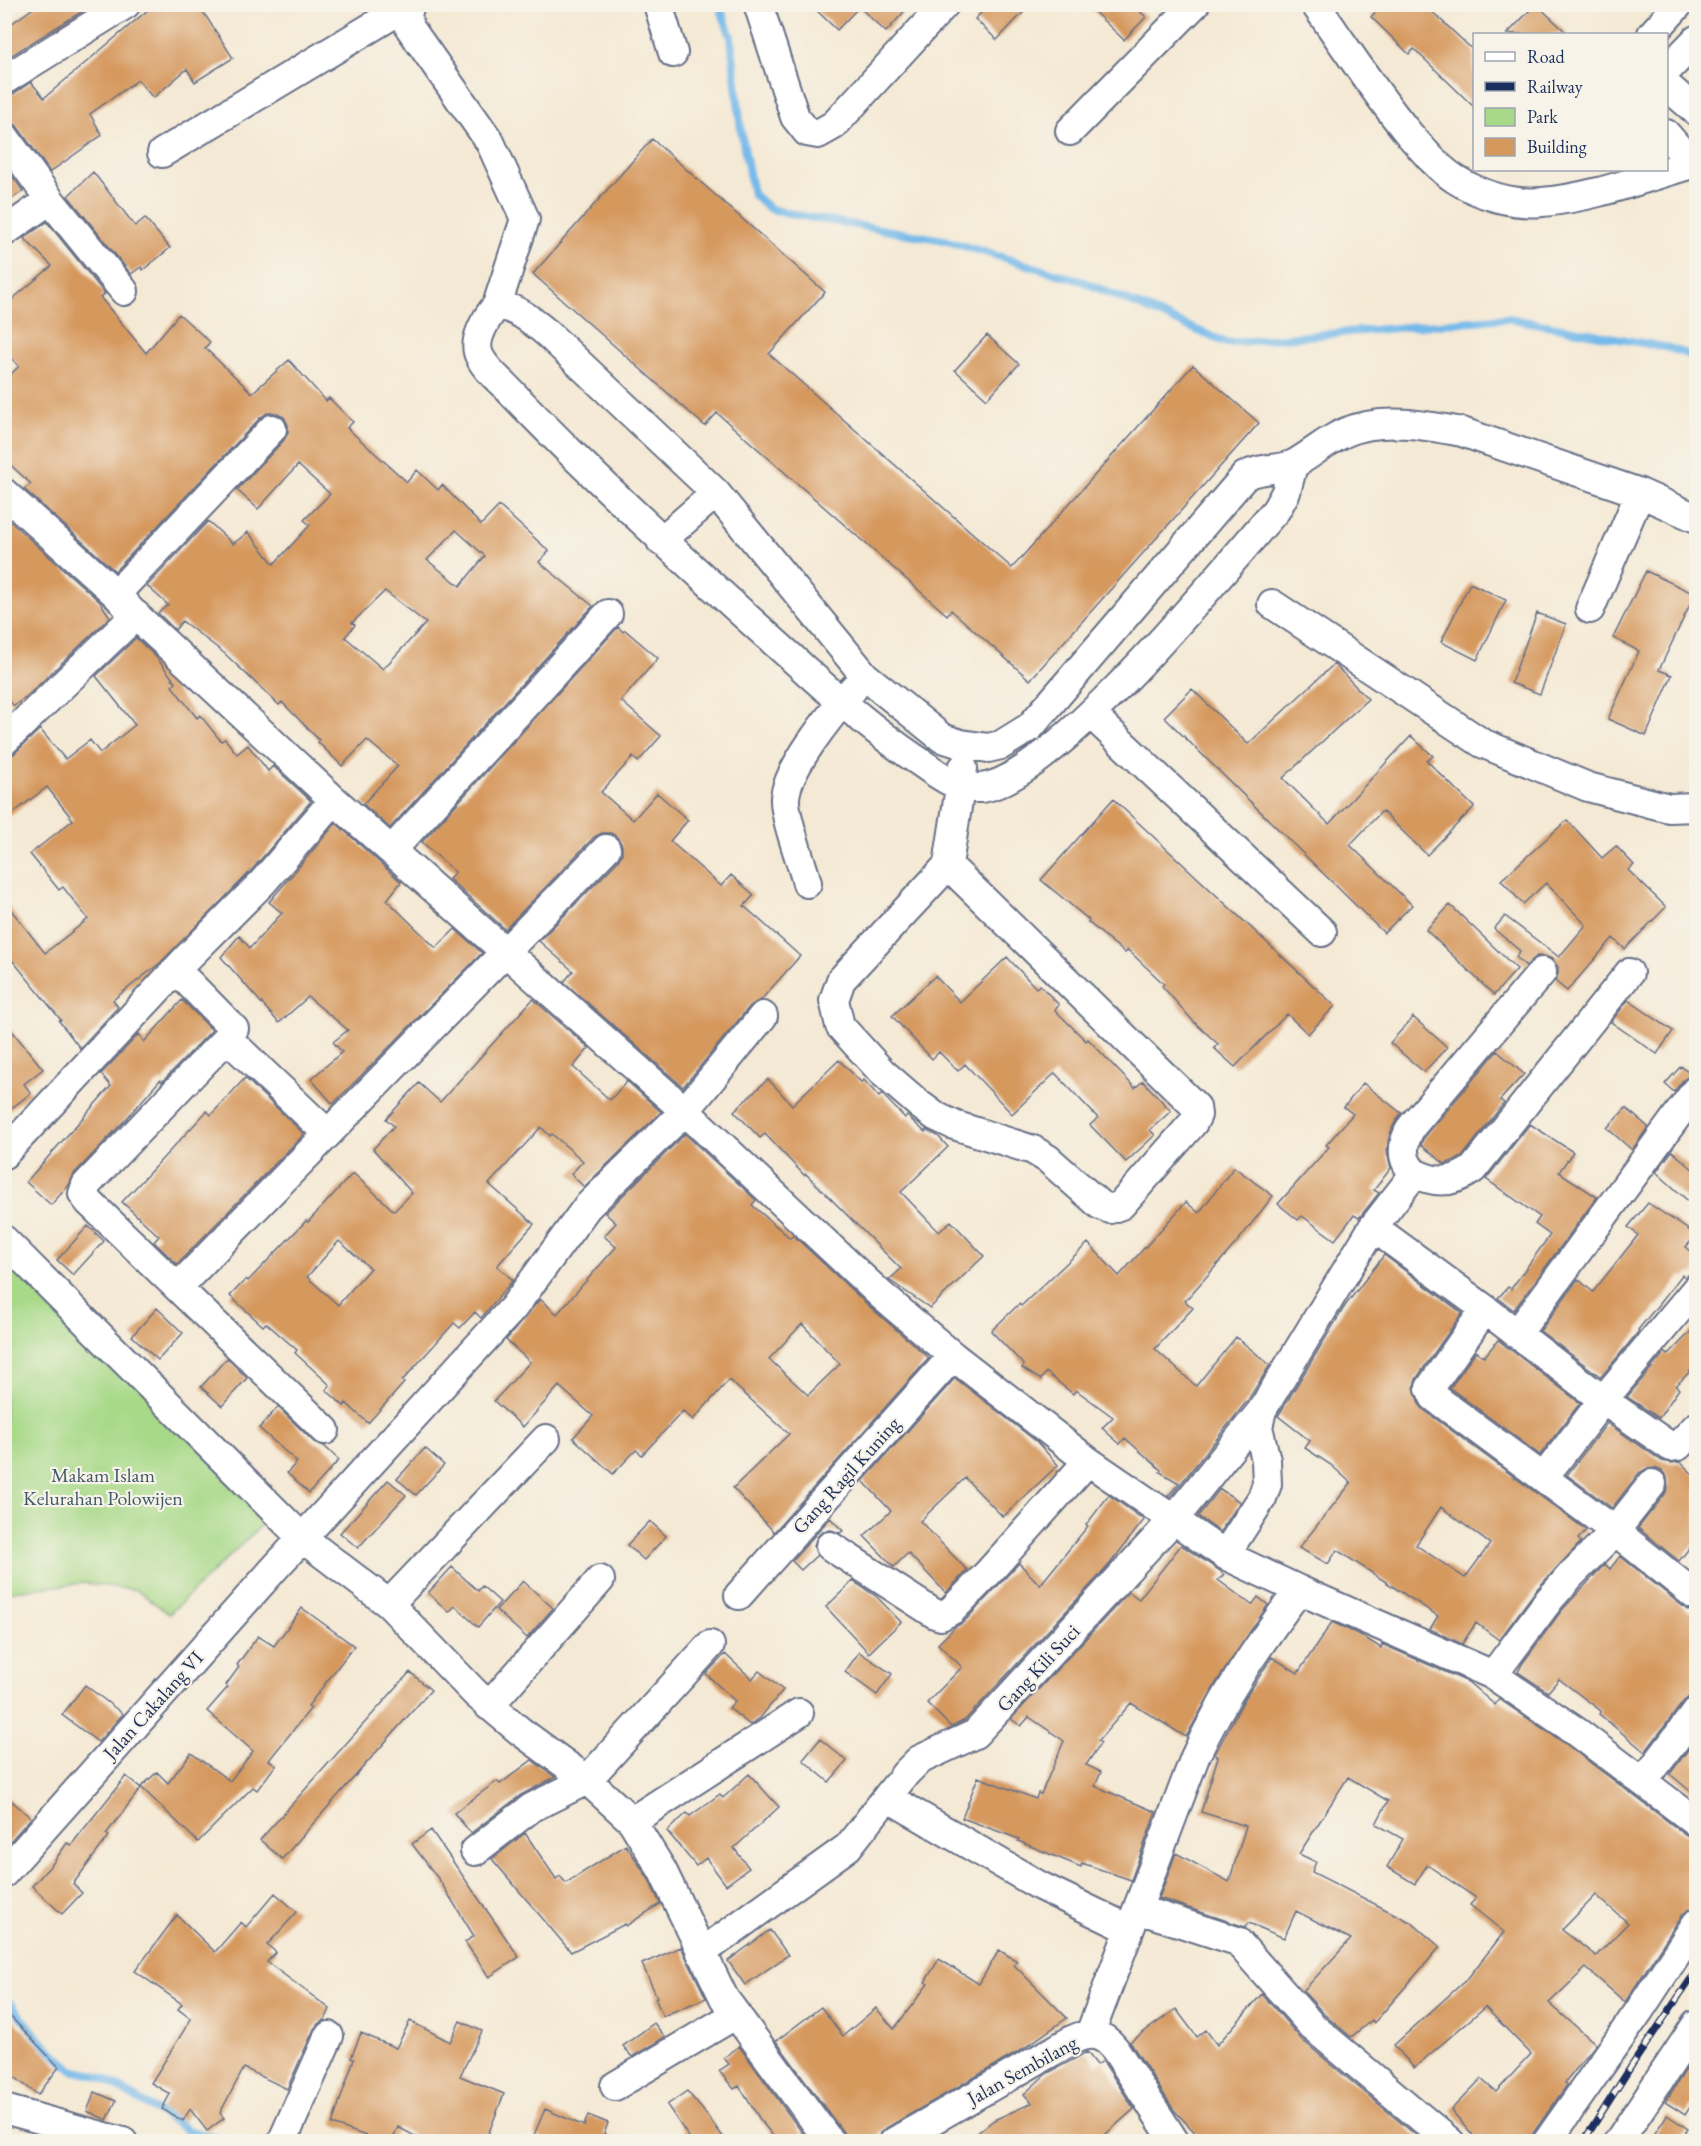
<svg xmlns="http://www.w3.org/2000/svg" width="1701" height="2146" viewBox="0 0 1701 2146" font-family="'EB Garamond',serif">
	<style>
		.green { fill: #a7d988; stroke: #618473; stroke-width: 1.5 }
		.lines { fill: none; stroke-linecap: round; stroke-linejoin: round }
		.stream { stroke: #74b9ea; stroke-width: 8 }
		.building { fill: #d5985d; fill-rule: evenodd }
		.minor-casing { stroke: #677087; stroke-width: 32 }
		.minor { stroke: #fff; stroke-width: 28 }
		.rail-casing { stroke: #1b2f5e; stroke-width: 7 }
		.rail { stroke: #f7f3e8; stroke-width: 4.5; stroke-dasharray: 14; stroke-linecap: butt }
		.labels { text-anchor: middle; dominant-baseline: central; stroke-width: 4.5; stroke-linejoin: round; paint-order: stroke }
		.park-label { font-size: 20px; fill: #3e5a68; stroke: #f7f3e8 }
		.street-label { font-size: 20px; fill: #1b2f5e; stroke: #f7f3e8 }
	</style>
	<rect width="100%" height="100%" fill="#f7f3e8"/>
	<filter id="ink" filterUnits="userSpaceOnUse"><feTurbulence type="fractalNoise" baseFrequency=".0167" numOctaves="2"/><feDisplacementMap in="SourceGraphic" scale="12" xChannelSelector="R" yChannelSelector="G"/><feConvolveMatrix kernelMatrix="1 2 1 2 8 2 1 2 1" color-interpolation-filters="sRGB"/></filter>
	<filter id="wash" filterUnits="userSpaceOnUse"><feTurbulence type="fractalNoise" baseFrequency=".008" numOctaves="4" result="noise"/><feDisplacementMap in="SourceGraphic" scale="24" xChannelSelector="R" yChannelSelector="G"/><feGaussianBlur stdDeviation="1.35" result="paint"/><feColorMatrix in="noise" values="0 0 0 0 0 0 0 0 0 0 0 0 0 0 0 0 0 1.4 0 .05"/><feComposite in="paint" operator="in"/></filter>
	<g filter="url(#wash)">
		<rect width="100%" height="100%" fill="#f4e9d4"/>
		<path class="green" d="M4,1250L270,1517L169,1614L137,1590L84,1583L5,1592Z"/>
		<g class="lines">
			<path class="stream" d="M719,4L731,37L741,131L753,194L770,209L802,216L944,240L1081,281L1227,343L1507,318L1669,348L1696,357
				M4,1996L41,2041L72,2070L102,2077L188,2130L231,2142"/>
		</g>
		<g id="blocks">
			<path class="building" d="M39,4H94L4,60V29Z
				M155,4H198L233,58L195,82L187,69L153,98L138,80L90,114L102,135L50,172L17,126L11,121L4,120V96L13,94L31,82L44,98Z
				M810,4H911L886,32L859,7L837,30Z
				M990,4H1031L997,40L975,19Z
				M1086,4H1132L1146,17L1124,40Z
				M1383,4H1424L1474,51V107L1414,49L1409,54L1371,17Z
				M1536,4L1568,34H1507Z
				M652,139L825,292L769,354L1012,568L1193,365L1259,423L1030,680L951,610L947,615L717,413L705,426L533,274Z
				M4,165L23,191L4,204Z
				M93,172L135,226L145,218L170,248L143,270L141,267L131,274L68,196Z
				M47,222L105,294L100,297L146,353L179,314L210,342L205,348L252,393L289,360L326,401L329,398L353,422L347,428L407,482L417,470L438,490L442,485L481,525L499,506L549,551L539,562L593,606L390,828L363,804L398,766L367,740L342,766L318,742L319,740L282,702L279,705L224,653L182,621L175,630L158,613L168,605L147,586L208,521L233,544L248,532L274,564L310,525L304,520L330,494L298,465L258,509L237,490L284,440L288,432V425L284,417L275,413H267L260,418L115,571L24,489L31,484L4,459V381L19,366L4,351V306L52,266L24,238ZM456,530L485,556L460,586L427,560ZM385,591L426,623L383,669L345,637L355,625L352,623Z
				M987,335L1019,364L987,399L955,370Z
				M4,516L100,602L110,617L28,695L14,706L4,695Z
				M1646,571L1695,594L1659,670L1672,675L1646,736L1608,719L1639,651L1613,638Z
				M1470,583L1506,600L1477,660L1441,642Z
				M1537,613L1566,624L1540,694L1511,683Z
				M618,627L623,632L625,630L658,658L621,701L661,736L638,762L633,757L601,792L633,820L657,793L688,820L670,841L721,886L731,875L754,895L744,906L800,956L761,1000L750,1006L683,1087L564,982L573,971L539,941L618,861L622,854V845L617,837L611,833H602L594,837L505,929L449,879L455,872L422,842Z
				M136,638L156,657L176,683L172,686L197,718L200,715L221,741L225,739L237,754L248,745L268,771L273,766L311,801L250,872L160,963L113,1000L118,1007L80,1048L59,1021L61,1020L13,961L4,968V901L45,953L88,919L63,887L59,890L30,854L73,820L47,787L4,820V760L15,753L40,729L65,759L90,740L100,753L135,725L96,676Z
				M1334,664L1368,699L1283,778L1329,824L1411,736L1433,756L1427,761L1474,807L1427,855L1382,811L1350,845L1412,905L1384,933L1164,717L1192,689L1248,744Z
				M1113,799L1335,1006L1308,1034L1287,1014L1235,1067L1214,1048L1218,1044L1194,1022L1162,986L1164,984L1128,950L1125,953L1088,922L1089,920L1041,880Z
				M1567,820L1602,858L1616,846L1634,865L1628,870L1666,907L1625,949L1613,938L1567,991L1555,981L1558,974V967L1552,959L1544,956H1537L1526,966L1516,957L1520,951L1494,929L1505,916L1559,957L1586,925L1546,883L1523,904L1501,880Z
				M336,823L401,882L387,900L436,948L455,929L482,953L333,1104L311,1079L342,1052L333,1042L348,1030L308,997L279,1023L221,957L239,936L250,948L282,913L269,902Z
				M1450,905L1517,969L1494,995L1426,930Z
				M1007,957L1036,988L1040,985L1059,1005L1055,1010L1086,1041L1088,1039L1135,1088L1143,1081L1171,1111L1150,1130L1155,1135L1126,1162L1090,1125L1098,1118L1055,1073L1012,1114L965,1064L958,1071L939,1052L932,1059L892,1016L935,976L960,1002Z
				M533,999L589,1048L573,1067L610,1100L627,1081L661,1112L584,1187L571,1174L583,1161L552,1134L550,1136L541,1127L489,1184L534,1224L497,1266L513,1280L481,1318L475,1312L460,1328L454,1323L402,1381L404,1383L368,1423L346,1403L344,1406L326,1390L330,1385L295,1353L297,1350L266,1323L263,1326L230,1296L246,1279L248,1281L306,1221L308,1222L353,1173L394,1211L412,1193L373,1149L394,1126L386,1119L419,1083L440,1102ZM339,1241L370,1268L338,1305L307,1277Z
				M182,1000L212,1030L162,1082L160,1080L127,1118L74,1174L69,1185L51,1205L26,1182L111,1086L101,1074L139,1034L144,1042Z
				M1628,1000L1673,1031L1657,1054L1611,1022Z
				M1413,1017L1447,1047L1424,1072L1390,1043Z
				M4,1021L43,1069L24,1084L31,1093L4,1114Z
				M1497,1051L1524,1074L1500,1100L1504,1103L1462,1157L1445,1164L1421,1145L1423,1139Z
				M839,1060L861,1082L864,1080L879,1097L882,1094L905,1118L907,1116L925,1132L926,1130L938,1136L948,1147L901,1192L939,1232L951,1221L984,1256L930,1308L889,1280L901,1269L806,1174L804,1175L765,1134L760,1138L734,1111L768,1079L792,1105Z
				M1681,1066L1691,1075L1683,1080L1674,1092L1665,1084Z
				M245,1078L304,1134L177,1264L154,1242L159,1236L122,1202L207,1111L211,1115Z
				M1363,1083L1401,1113L1393,1126L1388,1140L1387,1152L1391,1168L1374,1190L1379,1193L1359,1218L1354,1215L1335,1240L1302,1216L1298,1220L1278,1204L1329,1147L1326,1145L1353,1114L1344,1107Z
				M1626,1108L1648,1127L1632,1150L1607,1128Z
				M1530,1124L1573,1152L1559,1172L1597,1197L1514,1310L1498,1298L1508,1287L1511,1289L1550,1235L1535,1224L1540,1217L1486,1179Z
				M685,1134L756,1200L752,1205L790,1238L793,1235L870,1307L929,1358L774,1532L733,1488L789,1434L729,1380L693,1420L683,1411L642,1455L636,1450L613,1474L573,1438L593,1416L559,1386L523,1427L494,1401L530,1362L506,1340L540,1299L557,1314L616,1247L604,1236L616,1223L605,1213ZM802,1324L840,1364L808,1395L769,1359Z
				M1672,1151L1696,1172V1208L1656,1172Z
				M1234,1167L1273,1196L1238,1241L1185,1301L1193,1308L1155,1349L1196,1386L1236,1337L1270,1365L1248,1400L1170,1497L1168,1496L1179,1483L1160,1472L1161,1470L1125,1438L1120,1444L1102,1428L1113,1417L1076,1390L1073,1394L1046,1372L1041,1380L1022,1368L1024,1365L991,1331L1019,1304L1021,1306L1088,1243L1119,1276L1186,1202L1199,1213Z
				M1648,1203L1696,1235L1686,1247L1696,1256V1273L1690,1274L1685,1277L1682,1275L1638,1330L1639,1331L1601,1377L1540,1331L1578,1279L1593,1292L1638,1235L1628,1227Z
				M88,1226L104,1241L73,1275L57,1260Z
				M1384,1255L1462,1313L1416,1379L1414,1387L1419,1404L1424,1410L1586,1530L1578,1539L1581,1542L1537,1589L1499,1640L1476,1623L1462,1644L1430,1629L1438,1616L1337,1550L1328,1564L1299,1548L1351,1483L1331,1465L1305,1448L1310,1441L1278,1416L1345,1306ZM1441,1507L1490,1544L1465,1578L1416,1545Z
				M157,1308L183,1333L158,1360L132,1336Z
				M1696,1326V1365L1676,1386L1679,1389L1659,1418L1627,1397L1665,1352L1668,1355Z
				M1498,1340L1580,1403L1540,1455L1450,1388L1476,1351L1484,1357Z
				M227,1358L247,1378L222,1406L201,1387Z
				M955,1378L1037,1442L1058,1465L1003,1517L965,1478L920,1521L967,1570L946,1593L908,1553L894,1567L864,1536L891,1511L863,1481Z
				M278,1407L314,1442L324,1446L339,1460L309,1493L287,1473L297,1462L259,1428Z
				M1607,1423L1662,1461L1672,1463L1680,1462L1696,1477V1540L1679,1561L1638,1528L1665,1494L1668,1487L1667,1477L1662,1471L1655,1468L1646,1469L1639,1473L1612,1508L1567,1475Z
				M425,1448L444,1465L416,1495L397,1479Z
				M388,1480L406,1495L358,1548L340,1533Z
				M1220,1489L1240,1502L1220,1532L1198,1516Z
				M1109,1495L1144,1520L1109,1565L965,1720L951,1727L927,1703L962,1667L938,1644L955,1627L964,1622L1019,1563L1040,1585L1088,1526L1086,1525Z
				M830,1518L843,1531L840,1533L831,1530L823,1531L817,1537L814,1546L817,1555L801,1570L792,1561Z
				M650,1521L666,1536L644,1560L627,1545Z
				M1181,1545L1220,1571L1224,1575L1218,1580L1252,1605L1258,1597L1268,1605L1216,1683L1186,1737L1131,1703L1098,1741L1101,1743L1086,1765L1101,1772L1095,1786L1156,1812L1131,1880L1082,1863L1081,1867L1018,1841L1019,1839L962,1818L978,1777L1036,1799L1038,1793L1041,1794L1064,1741L1029,1717L1021,1726L1011,1719L1129,1592L1139,1599Z
				M1620,1556L1686,1609L1696,1615V1696L1689,1697L1683,1702L1645,1752L1599,1714L1601,1711L1559,1679L1548,1692L1518,1672L1522,1664L1562,1610L1605,1564L1610,1569Z
				M452,1567L478,1591L482,1586L500,1602L478,1627L455,1606L449,1612L428,1593Z
				M523,1581L553,1608L527,1638L496,1610Z
				M853,1581L876,1596L901,1622L869,1653L826,1607Z
				M302,1608L354,1646L308,1706L311,1708L269,1760L276,1765L257,1790L253,1787L198,1842L141,1787L157,1772L168,1783L191,1753L230,1781L253,1751L207,1711L228,1687L226,1685L239,1667L237,1665L258,1636L274,1646Z
				M1332,1622L1362,1636L1381,1648L1382,1644L1468,1682L1495,1705L1499,1699L1567,1745L1686,1835L1696,1838V1908L1688,1910L1682,1915L1625,2002L1586,1968L1549,2003L1596,2044L1565,2083L1567,2085L1533,2133L1530,2142H1479L1451,2110L1481,2079L1496,2092L1531,2054L1485,2007L1414,2068L1394,2045L1468,1978L1504,1932L1470,1905L1476,1898L1427,1865L1415,1884L1387,1867L1403,1839L1376,1824L1388,1801L1348,1777L1299,1854L1316,1862L1312,1872L1412,1923L1440,1947L1374,2023L1372,2020L1351,2037L1325,2015L1303,1991L1351,1939L1296,1911L1284,1938L1249,1923L1245,1927L1159,1898L1176,1853L1229,1882L1246,1826L1201,1812L1218,1757L1215,1754L1244,1700L1272,1657L1298,1673ZM1596,1895L1628,1923L1596,1956L1562,1930Z
				M859,1652L892,1674L877,1695L845,1672Z
				M725,1654L752,1679L759,1671L783,1690L760,1718L750,1725L729,1708L735,1701L706,1674Z
				M410,1672L431,1690L282,1859L260,1840Z
				M85,1685L123,1714L98,1742L62,1715Z
				M820,1739L847,1761L829,1782L803,1760Z
				M1696,1739V1796L1670,1774Z
				M532,1760L555,1777L521,1795L471,1833L454,1813L497,1781L500,1784Z
				M749,1774L779,1807L734,1848L749,1868L726,1885L706,1858L696,1866L667,1831L687,1813L690,1816L720,1794L723,1798Z
				M126,1776L141,1788L106,1834L109,1836L73,1884L82,1893L62,1914L32,1886L53,1863L67,1843L71,1845Z
				M4,1794L31,1818L4,1848Z
				M431,1830L519,1957L489,1977L465,1942L474,1936L440,1881L412,1844Z
				M525,1833L556,1879L560,1876L566,1883L626,1845L648,1878L660,1904L626,1926L625,1924L571,1952L492,1859Z
				M275,1893L297,1912L267,1945L276,1952L267,1962L330,2009L325,2020L319,2023L314,2029L287,2089L244,2068L220,2113L224,2118L207,2131L190,2109L183,2121L162,2109L170,2094L151,2083L191,2019L178,2009L182,2004L135,1971L177,1915L215,1952L241,1922L246,1927Z
				M770,1930L788,1955L745,1985L728,1961Z
				M681,1947L706,1998L663,2016L655,1998L657,1997L642,1964Z
				M999,1950L1017,1961L1014,1965L1067,2018L1020,2051L886,2128L880,2133L877,2142H846L843,2132L776,2041L821,2007L843,2036L876,2008L894,2029L928,1984L925,1982L939,1959L979,1984Z
				M1262,1994L1302,2040L1424,2142H1204L1174,2110L1130,2042L1176,2009L1197,2037L1206,2030L1217,2045Z
				M4,2010L59,2067L38,2095L4,2069Z
				M410,2021L450,2042L460,2021L482,2031L460,2076L504,2094L485,2142H426L398,2127L391,2142H364L366,2136L332,2124L354,2059L351,2058L361,2033L396,2048Z
				M654,2023L665,2037L632,2057L623,2046Z
				M739,2046L809,2142H778L761,2121L739,2086L734,2089L719,2071L729,2064L724,2058Z
				M1087,2052L1097,2065L1103,2061L1134,2109L1097,2142H966L994,2120L1032,2103L1024,2094L1046,2074Z
				M1696,2054V2098L1685,2115L1665,2102Z
				M687,2091L702,2109L727,2142H692L667,2105Z
				M95,2092L116,2101L107,2120L87,2111Z
				M545,2109L584,2126L588,2115L608,2123L604,2134L620,2142H551L534,2135Z
				M1667,2115L1688,2129L1679,2142H1649Z"/>
		</g>
	</g>
	<g filter="url(#ink)">
		<use href="#blocks" fill-opacity="0" stroke="#677087" stroke-width="1.5"/>
		<g class="lines">
			<g class="minor-casing">
				<path id="minor" d="M410,4L407,15L410,28L490,142L525,219L497,305
					M658,4L673,53
					M758,4L795,117L807,132L818,134L834,125L945,4
					M1315,4C1346,48 1375,93 1409,134C1423,150 1437,167 1455,179C1480,195 1512,205 1542,202C1593,198 1643,178 1692,164H1696
					M1652,34L1679,4
					M1666,71L1696,40
					M4,80L126,4
					M1666,85L1696,111
					M1070,131L1195,4
					M1666,134L1692,164
					M4,136L50,200L124,291
					M162,153L410,4
					M4,232L50,200
					M1293,465L1286,492L1276,510C1224,569 1052,782 980,788C973,788 964,788 958,785C942,779 928,767 914,758C870,728 830,693 791,657C716,590 642,522 570,452C548,430 527,409 506,387C497,378 485,368 480,357C471,341 487,317 497,305C517,308 531,320 547,333L716,493L865,676L942,738L961,744L988,748L1001,745L1030,727L1245,476C1260,467 1279,471 1294,464C1312,454 1327,440 1346,432C1382,417 1425,425 1462,432L1640,493L1696,518
					M4,493L116,594L131,611L334,800L685,1111L881,1295L953,1356L1088,1461L1225,1555L1299,1590L1493,1675L1577,1732L1696,1822
					M661,541L716,493
					M116,594L272,429
					M1272,604L1482,743L1588,787L1669,808L1696,807
					M1590,609L1640,493
					M1091,714L1322,932
					M4,741L136,615
					M392,850L608,614
					M948,865L1196,1107L1197,1115L1193,1123L1121,1205L1110,1209L1100,1205L1048,1159L1033,1150L954,1125L935,1116L920,1105L882,1072L840,1026L834,1000L841,980L948,865L963,768
					M807,883C802,863 784,817 785,798C787,768 833,712 853,689
					M187,981L234,1029L227,1038L327,1133
					M227,1038L86,1185L83,1194L89,1202L325,1430
					M4,1154L186,959L262,883L334,800
					M1415,1173C1435,1184 1454,1183 1473,1169L1629,973
					M1373,1227L1485,1309
					M4,1240L302,1538L389,1604L476,1694L520,1731L587,1780L632,1821L662,1870L724,1998L830,2142
					M179,1286L606,849
					M1517,1334L1696,1090
					M1544,1477L1603,1400L1671,1447L1678,1446L1696,1427
					M1652,1484L1615,1531L1434,1397L1430,1388L1485,1309L1603,1400L1696,1289
					M830,1546L935,1614L941,1616L952,1610L988,1573L1088,1461
					M1225,1555L1262,1498L1267,1484L1266,1460L1258,1427L1262,1410
					M739,1595L953,1356
					M389,1604L546,1439
					M1493,1675L1549,1600L1571,1575L1615,1531L1696,1596
					M489,1706L600,1580
					M1643,1782L1696,1712
					M887,1797L906,1773L919,1760L975,1734L1174,1519L1262,1410L1373,1227L1415,1173C1399,1160 1402,1142 1412,1126L1542,972
					M632,1821L799,1713
					M475,1851L531,1808L587,1780L710,1645
					M4,1873L273,1570L513,1308L587,1207L685,1111L763,1016
					M1138,1909L1237,1941L1313,2027L1450,2142
					M701,1953L848,1847L887,1797L1040,1886L1129,1929
					M1090,2034L1195,1757C1223,1696 1259,1644 1299,1590
					M615,2086L735,2015
					M4,2109L123,2142
					M282,2142L329,2036
					M894,2142L1074,2039C1092,2031 1103,2034 1115,2049L1175,2142
					M1547,2142L1639,2011L1696,1924
					M1618,2142L1696,2025"/>
			</g>
			<use href="#minor" class="minor"/>
			<g class="rail-casing">
				<path id="rail" d="M1583,2142L1632,2065L1696,1971"/>
			</g>
			<use href="#rail" class="rail"/>
		</g>
	</g>
	<g class="labels">
		<g class="park-label">
			<text x="103" y="1475">Makam Islam<tspan x="103" dy="23">Kelurahan Polowijen</tspan></text>
		</g>
		<g class="street-label">
			<text transform="translate(846 1475) rotate(-48)">Gang Ragil Kuning</text>
			<text transform="translate(1038 1668) rotate(-47)">Gang Kili Suci</text>
			<text transform="translate(153 1705) rotate(-48)">Jalan Cakalang VI</text>
			<text transform="translate(1022 2070) rotate(-29)">Jalan Sembilang</text>
		</g>
	</g>
	<rect width="1701" height="2146" fill="none" stroke="#f7f3e8" stroke-width="24"/>
	<rect x="1473" y="33" width="195" height="138" fill="#f7f3e8" stroke="#9fa5b1" stroke-width="1.5"/>
	<rect x="1485" y="52" width="30" height="9" fill="#ffffff" stroke="#9fa5b1" stroke-width="1.5"/>
	<text x="1527" y="63" font-size="18" fill="#1b2f5e">Road</text>
	<rect x="1485" y="82" width="30" height="9" fill="#1b2f5e" stroke="#9fa5b1" stroke-width="1.5"/>
	<text x="1527" y="93" font-size="18" fill="#1b2f5e">Railway</text>
	<rect x="1485" y="108" width="30" height="18" fill="#a7d988" stroke="#9fa5b1" stroke-width="1.5"/>
	<text x="1527" y="123" font-size="18" fill="#1b2f5e">Park</text>
	<rect x="1485" y="138" width="30" height="18" fill="#d5985d" stroke="#9fa5b1" stroke-width="1.5"/>
	<text x="1527" y="153" font-size="18" fill="#1b2f5e">Building</text>
</svg>
